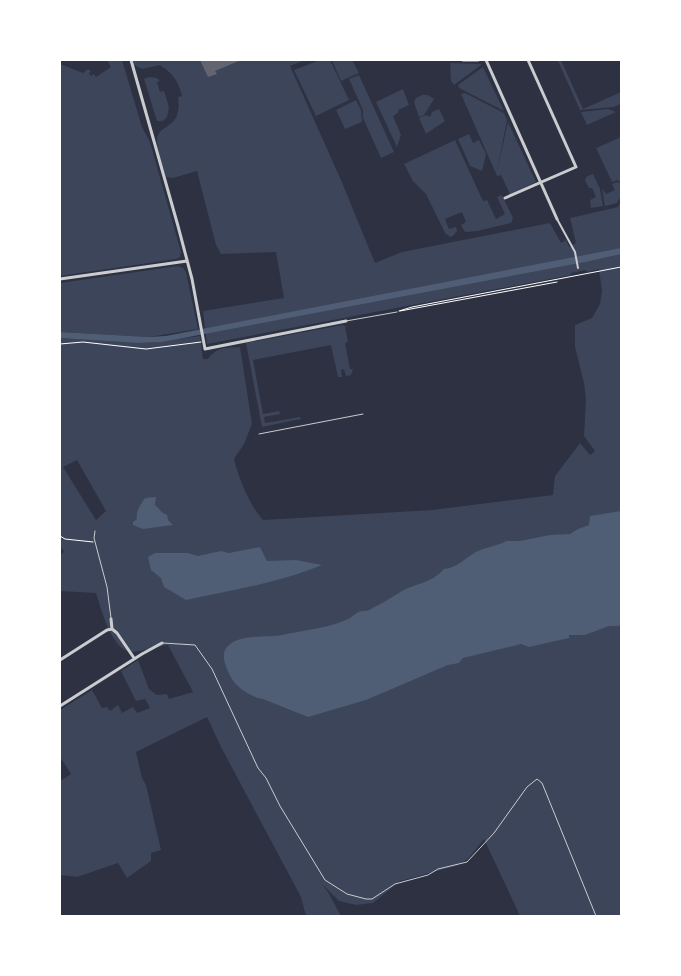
<svg xmlns="http://www.w3.org/2000/svg" width="681" height="976" viewBox="0 0 681 976" font-family="'Nunito Sans',sans-serif">
	<style>
		.green { fill: #3c4559; fill-rule: evenodd }
		.water { fill: #4f5d75 }
		.building { fill: #626471 }
		.lines { fill: none; stroke-linecap: round; stroke-linejoin: round }
		.path { stroke: #fff; stroke-width: 1 }
		.service { stroke: #caccd0; stroke-width: 1 }
		.pedestrian { stroke: #caccd0; stroke-width: 2 }
		.minor { stroke: #caccd0; stroke-width: 3 }
	</style>
	<rect width="100%" height="100%" fill="#2d3142"/>
	<path class="green" d="M107,60H122L142,127L150,142L181,252L180,257L176,259L60,276V64L83,73L88,69L91,71L89,73L91,76L94,74L96,77L111,67Z
		M133,60H305L290,66L341,180L375,263L402,252L550,223L561,243L566,240L569,247L576,243L570,218L618,207L621,201V916H520L484,839L468,859L456,866L400,881L373,903L356,905L339,901L322,884L328,892L341,916H306L301,897L221,747L207,717L136,752L142,778L146,785L161,850L151,853V861L127,878L118,863L77,877L60,875V781L71,774L60,757V710L92,690L102,708L107,707L110,711L118,705L122,713L133,707L137,713L150,708L145,699L136,701L121,671L138,660L149,689L157,695L167,694L169,699L193,692L168,645C161,646 134,653 130,652C111,648 101,609 96,593L60,591V555L64,552L60,545V338L148,343L200,336L203,359H208C218,346 225,348 240,347L252,424L244,444L234,459C239,479 249,504 263,520L432,510L553,495L555,476L580,443L590,455L595,451L584,436L586,399L584,383L575,347V325L592,318L600,304L602,291L599,269L587,272L586,270L571,273V275L207,344L203,311L284,298L276,252L221,254L216,245L197,171L173,178L166,177C164,168 156,148 157,139C160,122 182,131 178,97L182,96C178,80 173,74 160,65L142,69L134,65ZM77,460L106,511L96,520L63,467Z
		M320,60H330L349,100L316,116L294,70Z
		M332,60H352L359,73L341,81Z
		M561,60L583,109L621,92L620,104L614,107L580,110L558,61Z
		M450,63L481,64V65L454,85L451,81Z
		M483,67L504,111L459,88L458,85Z
		M359,75L394,152L381,158L363,118V110L349,79Z
		M149,77L157,78L160,81L157,82L160,92L164,91L169,107L167,117L163,121H157L144,79Z
		M403,89L409,105L398,110L399,112L393,116L401,135L397,147L376,102Z
		M465,93L504,113L507,120L497,171L508,122L536,182L510,194L501,175L497,176L461,94Z
		M422,95H428L434,99L424,115L419,117L414,102L416,98Z
		M356,100L361,110L362,122L345,129L336,110Z
		M439,109L445,121L426,134L419,118L426,115L430,117L432,112Z
		M608,109L616,112L587,125L581,112Z
		M469,134L473,143L479,140L486,154L482,171L470,166L458,139Z
		M621,137V182L617,180L612,182L596,148Z
		M455,140L483,201L487,200L496,219L505,214L497,197L502,195L513,218L511,223L477,231L465,232L461,225L466,222L462,212L445,219L449,229L456,227L457,231L453,236L450,237L445,233L426,194L413,181L404,164Z
		M593,174L600,189L603,206L591,208L590,200L596,197L592,188H589L585,181L586,177Z
		M617,182L621,183V196L617,203L605,206L602,188L606,194L615,190L612,184Z
		M178,266L183,268L186,272L198,329L149,337L60,332V283Z
		M342,325L345,326L348,342L345,343L350,369H353L351,375L346,376L344,369L341,370L342,377H338L331,345L253,360L263,414L279,411L280,414L264,417L265,423L300,417L301,419L262,427L246,343Z"/>
	<path class="water" d="M621,248V254L585,262L162,342L139,343L60,338V332L149,337L166,336Z
		M156,497L155,505L163,513L167,515L168,520L173,525L143,529L133,525V522L137,519C135,512 141,504 145,498Z
		M621,511V625L618,626H609L585,635H569V638L529,647L521,644L463,658L459,663L448,665L366,700L308,717L263,699C253,698 237,688 232,679C228,672 221,658 225,650C234,633 267,638 282,635C304,630 330,628 350,618C356,614 359,610 367,611C379,605 391,598 402,591C419,582 430,584 444,569C457,568 465,558 476,552C484,548 494,546 503,543L506,541H520L550,535L570,534L578,529L589,525L590,516Z
		M260,547L267,561L296,560L322,565C278,583 232,590 186,600L164,587L161,578L151,570L148,557L155,553H188L198,556L221,551L229,553Z"/>
	<path class="building" d="M200,60H241L215,71L217,74L208,77Z"/>
	<g class="lines">
		<path class="path" d="M399,311L412,307L621,267
			M400,311L557,282
			M60,344L83,342L146,349L201,342
			M60,536L65,539L93,542"/>
		<path class="service" d="M346,321L397,312
			M259,434L363,414
			M95,531L94,538L107,587L111,618
			M163,643L195,645L212,669L258,768L266,778L280,806L325,880L347,894L366,899H372L395,884L428,875L438,869L467,862L494,833L527,787L537,779L542,783L596,916"/>
		<path class="pedestrian" d="M557,219L575,252L578,268"/>
		<path class="minor" d="M131,60L178,226L192,279L205,349L346,321
			M463,60H478
			M486,60L557,219
			M505,198L576,167L528,60
			M60,279L187,261
			M111,619L112,629L117,633L134,658
			M60,660L107,630L112,629
			M60,706L142,654L162,643"/>
	</g>
	<rect width="681" height="976" fill="none" stroke="#ffffff" stroke-width="122"/>
</svg>
